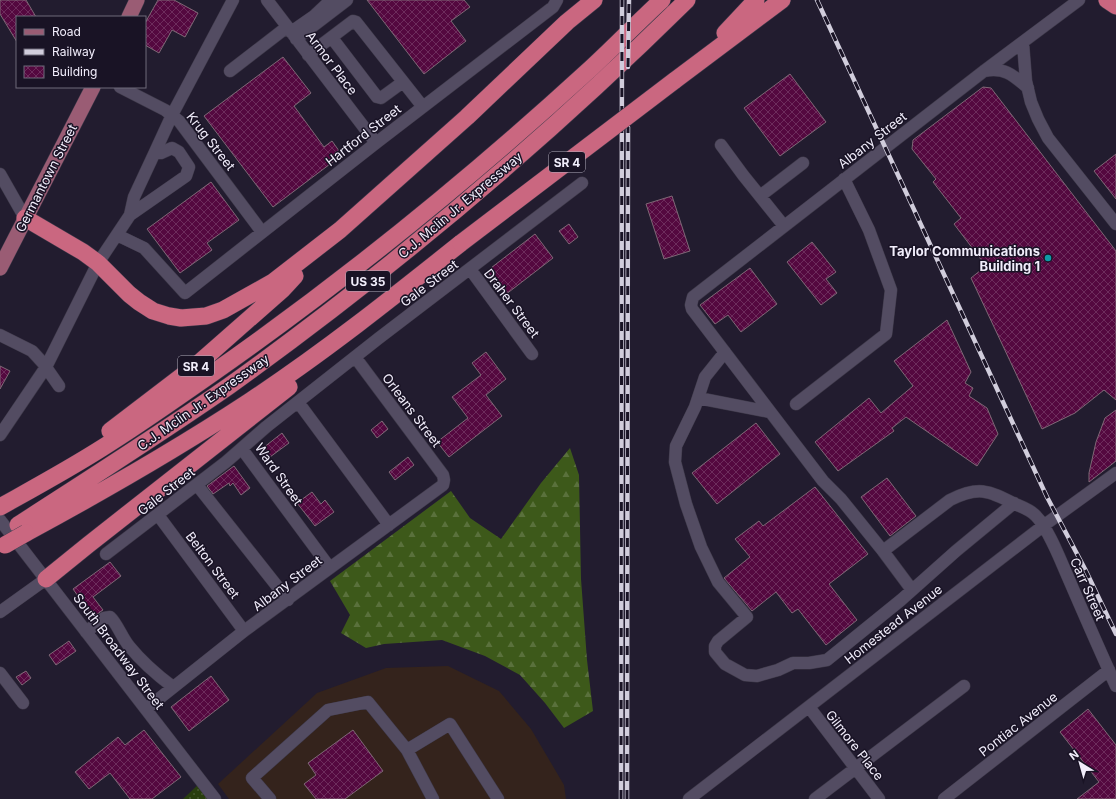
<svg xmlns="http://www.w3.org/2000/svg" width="1116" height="799" viewBox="0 0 1116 799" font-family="Inter,sans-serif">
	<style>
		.industrial { fill: #34231c }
		.forest { fill: url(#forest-firs) }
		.park { fill: url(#park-dots) }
		.building { fill: url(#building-cross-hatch); stroke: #7f6876 }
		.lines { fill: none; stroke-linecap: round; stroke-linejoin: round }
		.minor-casing { stroke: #3e3949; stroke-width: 13 }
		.major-casing { stroke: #3e3949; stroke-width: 16 }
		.highway-casing { stroke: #3e3949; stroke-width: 18 }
		.minor { stroke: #534c62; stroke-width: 12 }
		.major { stroke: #9a5c74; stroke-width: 15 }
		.highway { stroke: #ca6780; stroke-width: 17 }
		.rail-casing { stroke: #d1cddc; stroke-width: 4.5 }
		.rail { stroke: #191325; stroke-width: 3; stroke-dasharray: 9; stroke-linecap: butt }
		.highway-bridge-casing { stroke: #3e3949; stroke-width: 18; stroke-linecap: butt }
		.highway-bridge { stroke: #ca6780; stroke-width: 17 }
		.culture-dot { fill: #0f9aa8; stroke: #191325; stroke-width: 1.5 }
		.labels { text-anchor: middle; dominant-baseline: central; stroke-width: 3; stroke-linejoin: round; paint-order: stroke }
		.shield { fill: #191325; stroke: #b0acbb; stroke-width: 1 }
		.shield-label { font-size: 12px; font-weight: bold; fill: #f1edfb }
		.street-label { font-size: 13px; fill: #f1edfb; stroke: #191325 }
		.poi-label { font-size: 13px; font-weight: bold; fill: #f1edfb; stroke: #191325; text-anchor: end }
	</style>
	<defs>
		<pattern id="forest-firs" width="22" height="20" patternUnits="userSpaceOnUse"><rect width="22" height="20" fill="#3d591a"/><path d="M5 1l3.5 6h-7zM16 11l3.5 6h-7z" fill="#5a713c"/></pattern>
		<pattern id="park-dots" width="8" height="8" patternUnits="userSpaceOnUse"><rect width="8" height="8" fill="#293e0e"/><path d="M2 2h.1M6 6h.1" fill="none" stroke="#485a32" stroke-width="1.8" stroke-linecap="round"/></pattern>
		<pattern id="building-cross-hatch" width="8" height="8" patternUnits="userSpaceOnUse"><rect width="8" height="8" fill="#54083f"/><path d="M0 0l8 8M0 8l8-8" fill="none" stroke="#6d2c5c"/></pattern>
	</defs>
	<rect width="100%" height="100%" fill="#221c2f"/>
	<path class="industrial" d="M448,666L499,691L531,729L564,785L566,799H229L218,784L317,693L386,668Z"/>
	<path class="forest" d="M570,448L579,475L581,579L587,660L593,711L564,728L545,703L520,675L485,656L442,640L384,644L366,648L341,633L350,615L330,581L451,491L470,518L501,539L541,483Z"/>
	<path class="park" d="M201,782L215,799H183Z"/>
	<path class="building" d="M0,0H26L36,17H17V42L0,14Z
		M158,0H174L198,13L185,37L172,30L159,53L145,45V23Z
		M367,0H464L470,7L451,21L466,41L424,74Z
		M283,57L311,93L294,106L324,147L332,141L342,155L273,207L204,116Z
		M790,74L826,122L780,156L744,108Z
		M983,87L991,88L1116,251V400L1104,390L1075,413L1042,429L971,278L986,266L954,224L961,218L933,182L936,179L912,149L913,140Z
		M1116,154V199L1094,171Z
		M211,182L239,220L207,243L212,250L180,273L147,229Z
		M672,196L690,251L664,259L646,204Z
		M569,224L578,237L569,244L559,231Z
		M535,234L553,258L505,295L487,271Z
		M812,242L836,272L826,279L837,293L821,305L787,262Z
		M750,268L777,304L741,332L728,315L715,324L700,305Z
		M947,320L971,372L965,383L973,388L969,396L987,408L998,434L977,466L906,417L892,428L894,431L838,471L815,442L869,398L881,413L913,386L894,361Z
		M486,352L506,379L486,395L502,416L449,457L437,442L468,418L452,397L481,375L472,363Z
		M0,366L10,371L0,389Z
		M1116,410V461L1089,482V473L1096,442L1105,418Z
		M382,421L388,429L377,438L371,430Z
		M756,423L780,454L717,504L692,473Z
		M282,433L289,443L270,457L263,448Z
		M408,457L414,465L395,480L389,472Z
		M234,466L250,488L241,495L233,483L230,486L229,483L213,494L207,486Z
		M887,478L916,516L890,536L861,497Z
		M815,487L868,554L829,584L857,620L826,645L798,609L792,613L776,592L752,611L724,578L750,557L735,539L759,521L763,526Z
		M312,492L321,504L325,500L334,512L315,526L297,503Z
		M110,562L121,576L93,597L103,610L93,617L73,589Z
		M69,641L76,651L56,665L49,655Z
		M26,671L31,678L22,685L16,677Z
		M211,676L229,700L189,731L171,707Z
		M1088,709L1116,745V799H1077L1099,782L1060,732Z
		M144,730L181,777L152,799H130L110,773L89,789L75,772L118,737L125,745Z
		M353,730L383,771L345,799H316L304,784L316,775L308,763Z"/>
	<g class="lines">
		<g class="minor-casing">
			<path id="minor" d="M267,0L376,143
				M1079,0L984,71L693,297L691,305L692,309L823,481L841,499L883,551L950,500C978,486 988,490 1015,504C1022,507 1031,510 1036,516C1048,528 1060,559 1067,575C1083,612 1099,649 1116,686
				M291,32L314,16L331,0
				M332,38L377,97L381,98L403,82
				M296,39L347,0
				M1023,43L1026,81L1031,102L1038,119L1048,138L1116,224
				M308,55L353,21L356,22L423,107
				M230,71L287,27
				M984,71C1005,67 1013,75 1028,88
				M120,87L165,110L179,121L262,232
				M721,145L743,175L784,226
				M0,174L25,218
				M760,196L803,163
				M130,215L134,197L155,152
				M117,235L144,248L185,293L376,143L553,7L557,0
				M470,269L532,354
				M0,335L32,351L43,363L59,386
				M725,352L705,377L695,407L676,446L675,462L686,504L701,547L718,582L747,617L718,641L715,646V652L725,664L745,675L757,676L778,670L793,663H809L827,660L901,600L956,551L1014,503
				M698,398L770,412
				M298,402L389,525
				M796,404L886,334L891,290L869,230L844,179
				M0,435L46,367L98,263L130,215L186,176L189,167L179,152L172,148L161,153L155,152L172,115L233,0
				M242,449L330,568
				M197,485L288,600
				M158,515L244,631
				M0,520L215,799
				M883,551L912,590
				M106,554L226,462L266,427L379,338L582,183
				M0,612L46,579
				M86,632L104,618L110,617C117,623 122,638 129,646C142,662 157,675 173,687
				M0,673L23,703
				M809,707L879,799
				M146,709L244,631L443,485L444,480L443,475L355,357
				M407,750L450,724L498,799
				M270,799L252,778L328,710L368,702L407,750L433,799
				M689,799L1043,526L1116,473
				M815,799L964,686
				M944,799L1109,670"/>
		</g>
		<g class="major-casing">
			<path id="major" d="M129,17L137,0
				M0,268L93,87"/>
		</g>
		<g class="highway-casing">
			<path id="highway" d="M1107,0L1116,6
				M725,33L756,0
				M674,81L782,0
				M25,218L83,252L98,263L129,294L139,302L153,311L169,316L181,318L206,316L223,310L273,282L340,230L467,117L567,22L594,0
				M110,431L199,363L283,289L295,276
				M0,507C34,488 69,469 102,448C139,425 174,400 210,375C343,282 469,180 589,70C614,47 637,23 662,0
				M18,525C89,479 160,434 229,386C392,269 545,140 687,0
				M26,533C102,492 177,449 250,401C323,353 392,298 461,243
				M46,579L88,545L289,387"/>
		</g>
		<use href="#minor" class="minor"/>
		<use href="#major" class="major"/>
		<use href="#highway" class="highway"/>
		<g class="rail-casing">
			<path id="rail" d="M817,0L1047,497L1085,569L1116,634
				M628,67L629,0
				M621,799L622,0
				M627,799L628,127"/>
		</g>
		<use href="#rail" class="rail"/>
		<g class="highway-bridge-casing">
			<path id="highway-bridge" d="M461,243L674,81
				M5,545L26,533"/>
		</g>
		<use href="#highway-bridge" class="highway-bridge"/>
	</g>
	<circle class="culture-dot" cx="1048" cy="258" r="4"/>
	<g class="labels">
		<g class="shield">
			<rect x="549" y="152" width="36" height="20" rx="3"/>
			<rect x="346" y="271" width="44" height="20" rx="3"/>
			<rect x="178" y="356" width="36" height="20" rx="3"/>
		</g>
		<g class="shield-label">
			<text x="567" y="162">SR 4</text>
			<text x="368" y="281">US 35</text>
			<text x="196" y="366">SR 4</text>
		</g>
		<g class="street-label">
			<text transform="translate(332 63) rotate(53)">Armor Place</text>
			<text transform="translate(363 135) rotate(-38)">Hartford Street</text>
			<text transform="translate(872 140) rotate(-38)">Albany Street</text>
			<text transform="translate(211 141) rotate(52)">Krug Street</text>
			<text transform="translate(46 178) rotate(-63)">Germantown Street</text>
			<text transform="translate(460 205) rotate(-40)">C.J. Mclin Jr. Expressway</text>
			<text transform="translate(429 283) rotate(-37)">Gale Street</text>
			<text transform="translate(512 303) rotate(53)">Draher Street</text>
			<text transform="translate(203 402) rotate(-35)">C.J. Mclin Jr. Expressway</text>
			<text transform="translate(412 410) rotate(53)">Orleans Street</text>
			<text transform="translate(279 474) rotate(55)">Ward Street</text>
			<text transform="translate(166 491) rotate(-38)">Gale Street</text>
			<text transform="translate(213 565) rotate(53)">Belton Street</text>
			<text transform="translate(287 583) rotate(-37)">Albany Street</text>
			<text transform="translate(1088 589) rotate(66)">Carr Street</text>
			<text transform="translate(893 624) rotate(-38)">Homestead Avenue</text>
			<text transform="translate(119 651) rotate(53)">South Broadway Street</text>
			<text transform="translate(1018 724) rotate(-38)">Pontiac Avenue</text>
			<text transform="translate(855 745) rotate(52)">Gilmore Place</text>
		</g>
		<g class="poi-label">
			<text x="1040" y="251">Taylor Communications<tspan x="1040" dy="15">Building 1</tspan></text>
		</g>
	</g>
	<rect x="16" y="16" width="130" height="72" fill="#191325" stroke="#6f6a7b"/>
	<rect x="24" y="29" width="20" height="6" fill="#9a5c74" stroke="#6f6a7b"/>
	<text x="52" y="36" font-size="12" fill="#f1edfb">Road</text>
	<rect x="24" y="49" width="20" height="6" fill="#d1cddc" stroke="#6f6a7b"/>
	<text x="52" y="56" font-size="12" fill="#f1edfb">Railway</text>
	<rect x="24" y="66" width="20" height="12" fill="url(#building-cross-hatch)" stroke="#6f6a7b"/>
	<text x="52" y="76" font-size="12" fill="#f1edfb">Building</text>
	<g transform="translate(1080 763) rotate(323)" stroke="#191325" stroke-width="3" paint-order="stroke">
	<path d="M0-3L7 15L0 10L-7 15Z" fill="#f1edfb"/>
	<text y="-6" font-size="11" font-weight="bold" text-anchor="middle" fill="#f1edfb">N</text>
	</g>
</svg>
